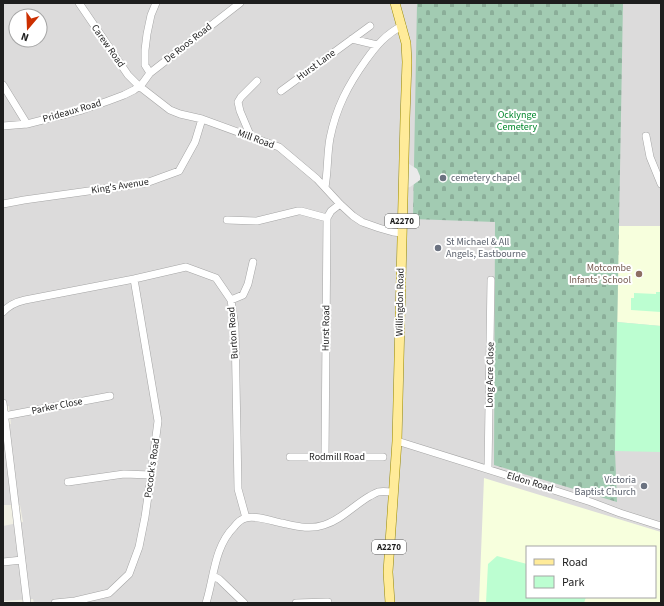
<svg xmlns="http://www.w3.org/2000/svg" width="664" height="606" viewBox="0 0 664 606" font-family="'Source Sans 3',sans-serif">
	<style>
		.residential { fill: #dcdbdb; fill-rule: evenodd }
		.education { fill: #f7ffdd; fill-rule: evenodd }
		.cemetery { fill: url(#cemetery-stones) }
		.park { fill: #bcfed1 }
		.parking { fill: #eaeaea }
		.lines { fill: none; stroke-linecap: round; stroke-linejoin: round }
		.minor-casing { stroke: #a5a5a5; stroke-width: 8 }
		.major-casing { stroke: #988900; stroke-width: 10 }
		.minor { stroke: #fff; stroke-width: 7 }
		.major { stroke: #ffeb99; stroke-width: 9 }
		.worship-dot { fill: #6b7280; stroke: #fff; stroke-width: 1.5 }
		.education-dot { fill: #8d6e63; stroke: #fff; stroke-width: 1.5 }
		.labels { text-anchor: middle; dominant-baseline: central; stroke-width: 4; stroke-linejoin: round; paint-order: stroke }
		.shield { fill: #fff; stroke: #626262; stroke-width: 1 }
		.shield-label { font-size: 9px; font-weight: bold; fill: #1e1e1e }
		.street-label { font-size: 10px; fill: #1e1e1e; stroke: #fff }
		.park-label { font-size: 10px; fill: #01872b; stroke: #fff }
		.worship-label { font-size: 10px; fill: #5b616d; stroke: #fff; text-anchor: start }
		.education-label { font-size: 10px; fill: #785e54; stroke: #fff; text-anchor: end }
	</style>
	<defs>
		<pattern id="cemetery-stones" width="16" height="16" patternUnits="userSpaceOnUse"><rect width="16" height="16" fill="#a2cbb2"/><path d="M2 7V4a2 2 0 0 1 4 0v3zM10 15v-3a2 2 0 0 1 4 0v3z" fill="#8bae99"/></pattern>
	</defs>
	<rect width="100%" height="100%" fill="#f0efe3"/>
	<path class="residential" d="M3,3H661V603H34L33,599L3,601V526L23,522L20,505H3V427L11,424L9,406L3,407ZM16,16H40V40H16ZM527,547H655V597H527Z"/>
	<path class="education" d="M618,226H661V326L617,322Z
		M484,478L661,532V603H479ZM527,547H655V597H527Z"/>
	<path class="cemetery" d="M425,3H623L615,451L617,502L494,465L495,222L413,219L417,4Z"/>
	<path class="park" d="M656,292H661V312L631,310V298H634V293L656,294Z
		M617,322L661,326V452L615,451Z
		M497,556L527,564V597H586L584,603H486L488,564Z"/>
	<path class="parking" d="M406,162L417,169L420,176V180L410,187L406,188Z"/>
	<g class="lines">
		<g class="minor-casing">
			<path id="minor" d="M79,3L128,75L139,86L170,110L180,114L202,119L279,147L317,179L340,204L353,216L362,222L379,228L393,232L402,233
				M352,39L377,45
				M150,73L145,65V50L147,34L151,15L156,3
				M3,85L27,124
				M281,91L370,26
				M3,126L27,124L82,110L108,101L124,95L134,90L142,84L150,73L240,3
				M646,136L650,157L661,184
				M251,137L240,111L238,102L241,97L257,81
				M325,187C328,171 327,154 330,138C336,108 348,85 366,60C376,46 386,34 402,26
				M3,204L24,200L146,183L179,171L195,142L202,119
				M227,220L257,221L298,211H301L327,218
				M231,300L243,295L248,284L253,262
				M3,312C9,305 16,302 25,300L134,279L186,267L216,278L231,300L235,327L238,489L246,518
				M3,403L27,603
				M4,416L110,396
				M397,441L525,481L591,502L620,513L661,526
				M325,456L327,218L331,211L340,204
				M290,457H383
				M488,469L491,280
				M68,482L124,474L151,475
				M3,562L22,560
				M213,576L219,579L244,603
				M55,603L75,601L109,593L129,574L139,547L145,517L151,475L158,421L134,279
				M206,603C214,578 214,547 234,527C237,523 241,519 246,518C255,515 272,521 282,523C296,526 309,530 324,525C341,520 354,505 370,496C372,495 375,493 378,492C383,491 388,492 393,492
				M296,603L328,602"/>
		</g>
		<g class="major-casing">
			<path id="major" d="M390,603L388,572L397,441L405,118L407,62L406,43L395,3"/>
		</g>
		<use href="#minor" class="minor"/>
		<use href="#major" class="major"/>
	</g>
	<g class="worship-dot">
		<circle cx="443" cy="178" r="4"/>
		<circle cx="438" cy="248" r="4"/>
		<circle cx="644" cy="486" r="4"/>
	</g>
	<circle class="education-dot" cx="639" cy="274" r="4"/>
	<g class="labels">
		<g class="shield">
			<rect x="385" y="214" width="34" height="14" rx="3"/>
			<rect x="372" y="540" width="34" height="14" rx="3"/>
		</g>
		<g class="shield-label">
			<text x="402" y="221">A2270</text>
			<text x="389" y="547">A2270</text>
		</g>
		<g class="street-label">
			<text transform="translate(188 43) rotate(-38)">De Roos Road</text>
			<text transform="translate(108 46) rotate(55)">Carew Road</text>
			<text transform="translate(316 65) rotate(-36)">Hurst Lane</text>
			<text transform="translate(72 111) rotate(-16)">Prideaux Road</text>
			<text transform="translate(256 139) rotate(20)">Mill Road</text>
			<text transform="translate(120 186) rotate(-9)">King's Avenue</text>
			<text transform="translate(400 302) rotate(-89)">Willingdon Road</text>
			<text transform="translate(326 328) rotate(-89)">Hurst Road</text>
			<text transform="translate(233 333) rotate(-94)">Burton Road</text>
			<text transform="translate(490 375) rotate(-89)">Long Acre Close</text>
			<text transform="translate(57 406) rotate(-11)">Parker Close</text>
			<text x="337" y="457">Rodmill Road</text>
			<text transform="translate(152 468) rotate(-82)">Pocock's Road</text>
			<text transform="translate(530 482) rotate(17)">Eldon Road</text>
		</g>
		<g class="park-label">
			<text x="517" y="115">Ocklynge<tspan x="517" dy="12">Cemetery</tspan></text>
		</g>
		<g class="worship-label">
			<text x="451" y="178">cemetery chapel</text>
			<text x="446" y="242">St Michael &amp; All<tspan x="446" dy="12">Angels, Eastbourne</tspan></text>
			<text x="636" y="480" text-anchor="end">Victoria<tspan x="636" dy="12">Baptist Church</tspan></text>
		</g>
		<g class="education-label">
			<text x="631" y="268">Motcombe<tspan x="631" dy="12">Infants' School</tspan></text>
		</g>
	</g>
	<rect width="664" height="606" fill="none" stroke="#1e1e1e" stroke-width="8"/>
	<rect x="526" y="546" width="130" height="52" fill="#ffffff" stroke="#a5a5a5"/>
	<rect x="534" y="559" width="20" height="6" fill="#ffeb99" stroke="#a5a5a5"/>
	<text x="562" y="566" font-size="12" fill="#1e1e1e">Road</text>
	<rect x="534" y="576" width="20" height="12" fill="#bcfed1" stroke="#a5a5a5"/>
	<text x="562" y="586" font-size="12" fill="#1e1e1e">Park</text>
	<g transform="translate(28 28) rotate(199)"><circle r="19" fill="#ffffff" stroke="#a5a5a5"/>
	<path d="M0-3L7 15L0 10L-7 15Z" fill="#cc2f00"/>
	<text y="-6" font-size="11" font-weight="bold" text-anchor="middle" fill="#1e1e1e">N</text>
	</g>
</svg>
